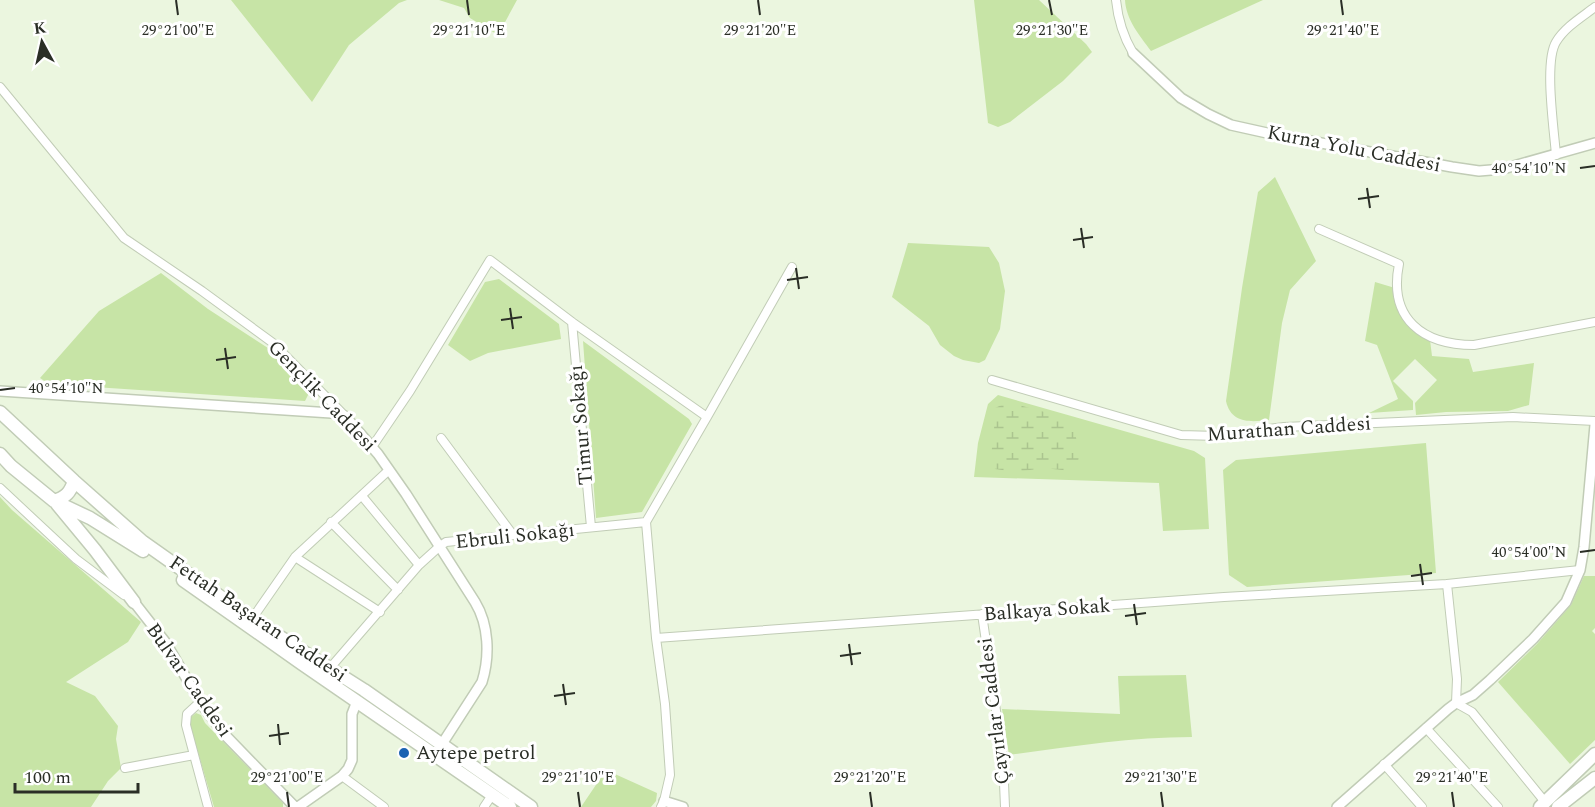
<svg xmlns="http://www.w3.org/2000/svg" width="1595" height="807" viewBox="0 0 1595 807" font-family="Spectral,serif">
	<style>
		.green { fill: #c7e4a6 }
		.wetland { fill: url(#wetland-marsh) }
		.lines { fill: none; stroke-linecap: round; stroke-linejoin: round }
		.minor-casing { stroke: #c1ccb6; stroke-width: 10 }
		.tertiary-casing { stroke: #c1ccb6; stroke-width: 12 }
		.primary-casing { stroke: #c1ccb6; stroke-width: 15 }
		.minor { stroke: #fff; stroke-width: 8 }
		.tertiary { stroke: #fff; stroke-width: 9 }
		.primary { stroke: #fff; stroke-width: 12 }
		.ticks { fill: none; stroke: #2a2e26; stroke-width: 2 }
		.poi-dot { fill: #1a62b2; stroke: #fff; stroke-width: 2 }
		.labels { text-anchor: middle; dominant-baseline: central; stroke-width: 6; stroke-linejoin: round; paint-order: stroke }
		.street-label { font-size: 20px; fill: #2a2e26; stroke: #fff }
		.poi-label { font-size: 20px; fill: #2a2e26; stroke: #fff; text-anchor: start }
		.ticks-label { font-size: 15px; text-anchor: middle; fill: #2a2e26; stroke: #fff; stroke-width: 6; stroke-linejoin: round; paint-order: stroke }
	</style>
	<defs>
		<pattern id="wetland-marsh" width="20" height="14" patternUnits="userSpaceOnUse" patternTransform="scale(1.5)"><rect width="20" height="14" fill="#c7e4a6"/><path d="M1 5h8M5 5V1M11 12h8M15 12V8" fill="none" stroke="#abc48f"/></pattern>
	</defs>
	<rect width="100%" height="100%" fill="#ebf6df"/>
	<path class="green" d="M231,0H407L399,3L349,45L312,102Z
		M439,0H517L498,35L470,18L464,8Z
		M974,0H1039L1086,44L1092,52L1063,81L1010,122L998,127L988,123Z
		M1125,0H1263L1151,51C1140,36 1126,20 1125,0Z
		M1275,177L1316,261L1290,290L1282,323L1269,420C1251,422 1231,424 1226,401L1242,288L1258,192Z
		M908,243L989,247L999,263L1005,291L1000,329L985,360L979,363L963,360L954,356L940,345L929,326L892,297Z
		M161,273L208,309L268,348L292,375L310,391L305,401L49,384L40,378L99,311Z
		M499,279L559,324L561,339L488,353L470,361L448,345L485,282Z
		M1375,282L1395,288C1394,311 1409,331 1430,340L1432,356L1469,359L1473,372L1534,363L1529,405L1508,411L1446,412L1416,415L1415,403L1437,380L1415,359L1393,381L1413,401V410L1369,413L1398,399L1377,345L1365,341Z
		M583,341L689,419L692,424L642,512L596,518Z
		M998,395L1194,451L1205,458L1209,529L1163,531L1159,483L974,477L978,443L988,404Z
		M1426,443L1436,573L1247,587L1229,575L1223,470L1236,460Z
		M0,497L12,510L141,622L128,642L66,682L95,696L118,726L116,739L121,768L108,781L91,807H0Z
		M1584,576H1595V628L1592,631L1595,634V740L1570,764L1498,682L1537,644L1571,605Z
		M1186,675L1192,737C1130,737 1070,747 1009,755L1002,709L1120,714L1118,676Z
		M196,713L201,715L205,723L283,803V807H214L190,725V718Z
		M606,770L657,793L656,801L651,807H581Z"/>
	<path class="wetland" d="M1008,402L1059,416L1074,423L1079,459L1071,471L1044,468L1016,472L995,469L991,456L994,430L995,408Z"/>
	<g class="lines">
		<g class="minor-casing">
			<path id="minor" d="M1116,0C1118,20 1123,36 1133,53
				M0,87L124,238L202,291L273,343L345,416
				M1556,155C1554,129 1544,62 1556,42C1565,27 1582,17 1595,7
				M1319,229L1399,264C1388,319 1423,345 1474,345L1595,322
				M572,322L591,527
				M992,380L1181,435L1217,436L1284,427L1513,417L1595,421
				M707,417L792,267
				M441,438L513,535
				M372,447L410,391L490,260L572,322L707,417L646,522L656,638L665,704L670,775L664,801L661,807
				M0,488L76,559L124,595
				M362,496L419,565
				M331,522L398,590
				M295,557L380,612
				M1447,584L1457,679L1456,703L1472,712L1545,802
				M982,614L1003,759L1005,807
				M252,619L295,557L389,470
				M656,638L1224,597L1447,584L1580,570
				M330,668L419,565L440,546L446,542L646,522
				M200,702L187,714L186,725L208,807
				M1426,728L1498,807
				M1384,764L1422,807
				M125,768L194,755
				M342,776L384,807
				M484,807L492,795"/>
		</g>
		<g class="tertiary-casing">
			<path id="tertiary" d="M1133,53L1181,98L1208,114L1231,125L1267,133L1452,167L1479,171L1503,169L1595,143
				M0,391L331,413L345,416L378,454L406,494L475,602C489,625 490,656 482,682L442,744
				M134,602L166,643L200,702L226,736L295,807
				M664,801L683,807
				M298,807L342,776L348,769L352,760V714L357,701
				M1337,807L1448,709L1456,703L1473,695L1490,680L1533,639L1566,602L1580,570L1584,547L1595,425"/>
		</g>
		<g class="primary-casing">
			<path id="primary" d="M0,412L74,481L143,542L252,619L364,690L531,807
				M0,454L11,466L54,501L90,518L143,551
				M54,501C66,497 70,493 74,481
				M57,504L95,550L134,602
				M183,580L301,663L510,807
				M1540,807L1595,754
				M1558,807L1595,778"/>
		</g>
		<use href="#minor" class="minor"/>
		<use href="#tertiary" class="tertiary"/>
		<use href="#primary" class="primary"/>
	</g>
	<path class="ticks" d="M176,0L178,15M467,0L469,15M758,0L760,15M1049,0L1052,15M1341,0L1343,15M1580,168L1595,166M1367,188L1370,208M1358,199L1379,196M1081,228L1084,248M1073,240L1093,237M796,268L799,289M787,280L808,277M510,308L513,329M501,320L522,317M225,348L228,369M216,360L236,357M0,390L15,388M1580,552L1595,550M1420,564L1423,585M1411,576L1432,573M1134,604L1137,625M1125,616L1146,613M849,644L852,665M840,656L861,653M563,684L566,705M554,696L575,693M278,724L280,745M269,736L289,733M287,792L289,807M578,792L580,807M870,792L872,807M1161,792L1163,807M1452,792L1454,807"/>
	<circle class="poi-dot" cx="404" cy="753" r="6"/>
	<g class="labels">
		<g class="street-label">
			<text transform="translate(1354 149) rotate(11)">Kurna Yolu Caddesi</text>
			<text transform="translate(322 396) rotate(46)">Gençlik Caddesi</text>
			<text transform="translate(581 425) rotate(-95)">Timur Sokağı</text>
			<text transform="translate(1289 429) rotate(-4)">Murathan Caddesi</text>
			<text transform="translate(515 536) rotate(-6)">Ebruli Sokağı</text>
			<text transform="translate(1047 610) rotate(-4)">Balkaya Sokak</text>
			<text transform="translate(258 619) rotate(34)">Fettah Başaran Caddesi</text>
			<text transform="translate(189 680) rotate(55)">Bulvar Caddesi</text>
			<text transform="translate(994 711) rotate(-97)">Çayırlar Caddesi</text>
		</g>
		<g class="poi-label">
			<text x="416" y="753">Aytepe petrol</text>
		</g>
	</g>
	<g class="ticks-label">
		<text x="178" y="35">29°21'00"E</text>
		<text x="469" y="35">29°21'10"E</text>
		<text x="760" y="35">29°21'20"E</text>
		<text x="1052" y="35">29°21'30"E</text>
		<text x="1343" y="35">29°21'40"E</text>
		<text x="1529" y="173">40°54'10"N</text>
		<text x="66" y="393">40°54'10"N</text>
		<text x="1529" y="557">40°54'00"N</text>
		<text x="287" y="782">29°21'00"E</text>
		<text x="578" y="782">29°21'10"E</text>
		<text x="870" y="782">29°21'20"E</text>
		<text x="1161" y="782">29°21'30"E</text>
		<text x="1452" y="782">29°21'40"E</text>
	</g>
	<g transform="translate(42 42) rotate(352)" stroke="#ffffff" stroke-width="4.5" paint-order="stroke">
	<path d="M0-4.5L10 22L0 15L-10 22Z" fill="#2a2e26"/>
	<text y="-9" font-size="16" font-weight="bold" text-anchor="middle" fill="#2a2e26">K</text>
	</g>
	<path d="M15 783v9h123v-9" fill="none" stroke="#2a2e26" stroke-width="3"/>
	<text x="24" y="783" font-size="18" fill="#2a2e26" stroke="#ffffff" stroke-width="4.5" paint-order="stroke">100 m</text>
</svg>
